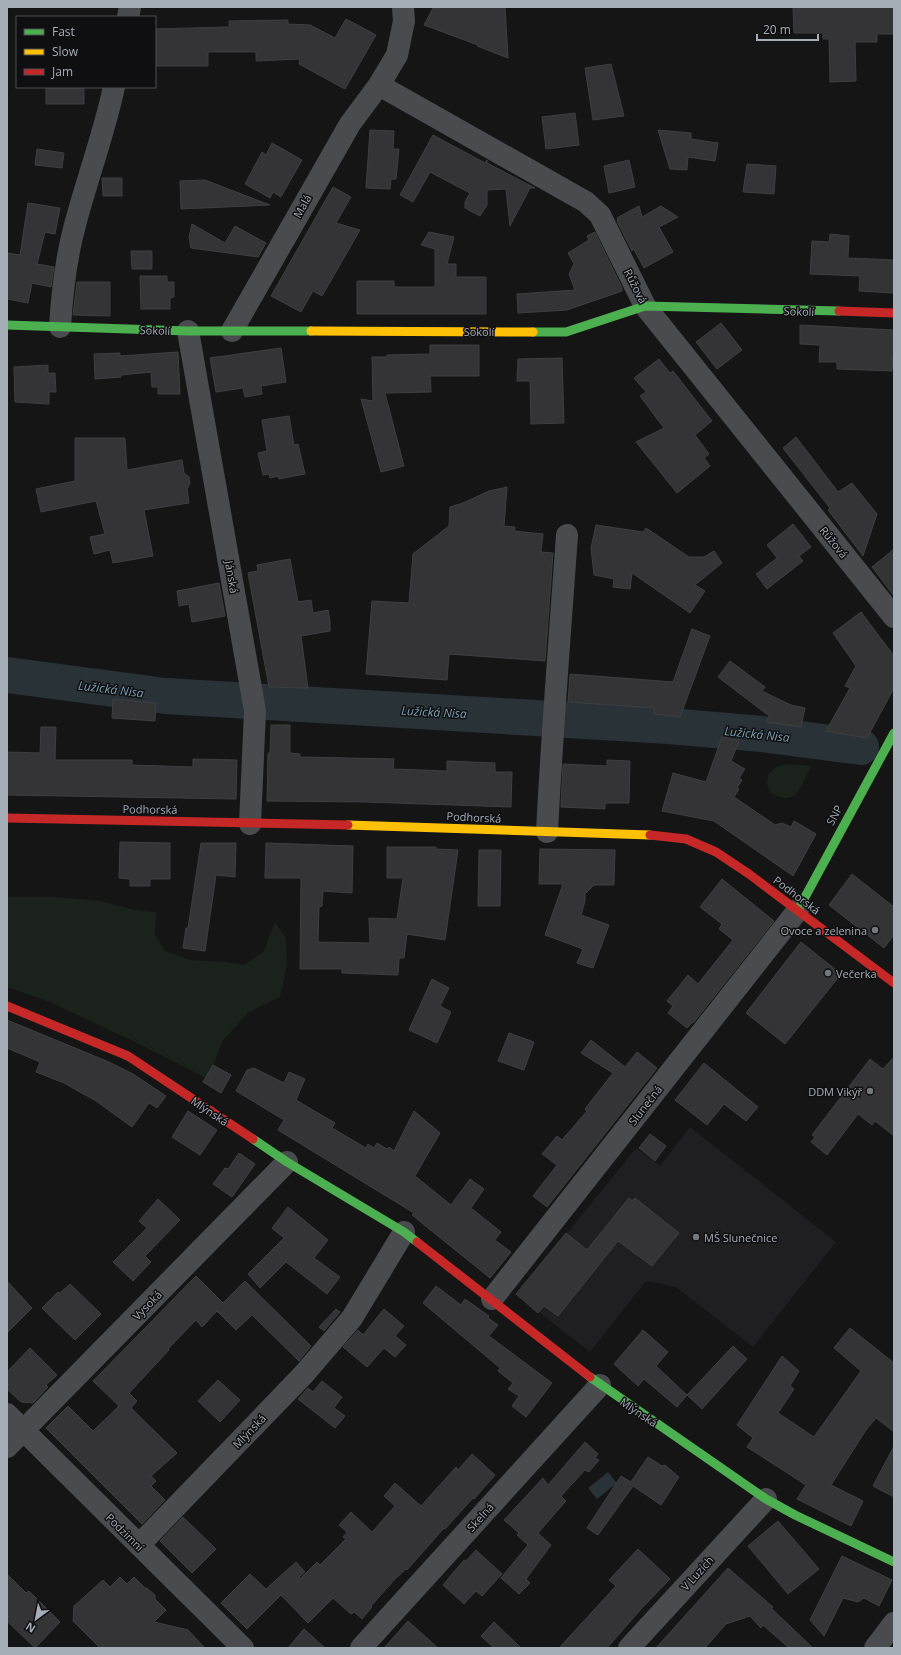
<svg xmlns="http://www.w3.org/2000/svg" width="901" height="1655" viewBox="0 0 901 1655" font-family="'Open Sans',sans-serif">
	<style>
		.built { fill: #1f1f21 }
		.green { fill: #1b221b }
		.water { fill: #283237 }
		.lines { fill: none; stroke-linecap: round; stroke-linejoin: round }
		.river { stroke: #283237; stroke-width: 36 }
		.building { fill: #343436; stroke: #3d3f41 }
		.street { stroke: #494b4e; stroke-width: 22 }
		.fast { stroke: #4caf50; stroke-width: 9 }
		.slow { stroke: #ffc107; stroke-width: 9 }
		.jam { stroke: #c62828; stroke-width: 9 }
		.poi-dot { fill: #73787e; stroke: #0f0f11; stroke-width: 1.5 }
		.labels { text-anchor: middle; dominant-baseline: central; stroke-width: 3; stroke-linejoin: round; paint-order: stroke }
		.street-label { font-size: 11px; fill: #a5adb7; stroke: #0f0f11 }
		.poi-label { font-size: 11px; fill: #a5adb7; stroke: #0f0f11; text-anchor: end }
		.water-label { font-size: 12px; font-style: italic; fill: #7ba0b3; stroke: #0f0f11 }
	</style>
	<rect width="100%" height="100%" fill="#151515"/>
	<path class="built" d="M690,1127L836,1242L753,1347L676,1287L646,1281L590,1352L517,1295L636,1148L660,1166Z"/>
	<path class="green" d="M786,764L811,766C801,786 797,808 771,793L767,784L768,775L776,767Z
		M7,897H56L101,901L134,910L156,912L155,935L165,951L191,960L227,962L244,965L264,951L275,922L286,938L287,965L280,997L249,1012L223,1040L208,1079L133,1041L50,1002L7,987Z"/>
	<path class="water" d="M608,1472L617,1483L597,1499L588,1488Z"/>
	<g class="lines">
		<path class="river" d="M7,675L166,696L669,726L762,734L861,747"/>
	</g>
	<path class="building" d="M460,7H505L508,58L477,46L478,45L424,25L433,8Z
		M793,7H894V34H877V42H855L856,81L830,82L829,39H823V33H794Z
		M346,19L376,35L345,89L299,64L300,59L256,61V52H208V66H155V29L229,27V21L288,20V24L310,25L335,38Z
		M611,64L624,116L593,120L585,68Z
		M46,87H84V104H46Z
		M575,113L579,145L546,149L542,117Z
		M370,130L394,131L393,149H399L396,179H391L390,189L366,188Z
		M658,130L691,133V139L718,143L715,161L688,157L687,170L670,169Z
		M433,135L485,163L487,160V163L535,188H530L510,226L506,189L487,190V205L480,216L465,208V202L470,193L430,172L413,202L400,195Z
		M272,143L302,160L281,197L273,192L270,198L245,184L262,152L266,155Z
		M37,149L64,153L62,168L35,165Z
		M629,160L635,187L609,193L604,166Z
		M747,164L776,166L774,194L743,192Z
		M102,178H122V196H103Z
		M205,180L270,205L181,209L180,181Z
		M333,187L351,197L336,223L360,230L322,296L313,291L301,312L271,296Z
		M28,203L60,208L55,234L45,232L37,264L54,267L51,287L32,283L28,303L7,299V253L20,255Z
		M639,206L642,217L661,206L678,217L659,227L673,252L644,268L633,248L632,251L617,221L618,220L617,218Z
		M192,224L225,243L235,226L266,243L258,257L191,248L189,237Z
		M429,232L454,237L447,264H456V277H486V314H357V281H394V287H435V249L421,245Z
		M595,232L622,288V291L567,310L518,313L517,294L575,290L569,274L574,264L568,253L589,240L587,236Z
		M830,234L849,236L848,258L894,260V293L859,291L860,276L810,274L812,241L829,242Z
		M131,251H152V269H132Z
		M140,276H167V282H174V297L170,298V309H141Z
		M77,282H110V316L73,315Z
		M721,323L742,350L717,369L696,342Z
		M800,325L894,330V357H893L892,371L837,369V362H819L820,345L800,344Z
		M430,345H479V376H430L431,392L385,393L404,466L381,472L361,399L373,401L372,357H387V355L430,354Z
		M281,348L286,382L261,386L262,394L245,397L243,388L216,392L210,358Z
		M178,352L180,394H158V387H152L151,372L121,375V377L95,379L94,354L120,353V356Z
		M562,358L564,423L531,424L530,381H517L518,359Z
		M659,359L670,373L673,371L712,421L695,435L709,454L704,458L710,466L677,493L636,442L664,428L640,396L646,392L634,378Z
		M48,365V373H55L56,392H49V404L15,402L14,367Z
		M289,416L294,445L298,444L305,474L279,479L278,476L270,478L269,474L263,475L258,453L267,451L262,420Z
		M796,437L838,492L852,483L877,514L863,556L828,510L830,508L783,448Z
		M75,438H125L127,470L182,460L184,473L189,477L190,483L187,489L189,503L144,510L153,556L113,563L110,550L94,554L90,537L105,534L96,501L41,512L36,489L75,481Z
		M507,487L504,526L515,527L514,531L543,534L541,552L553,553L545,661L449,654L447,680L366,674L372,601L409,603L413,554L449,526L450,507L463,503L489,491Z
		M793,524L811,547L799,556L803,561L767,589L756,574L777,558L767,545Z
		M596,525L643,532L646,528L689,557H704L714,551L722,563L695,585L705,591L690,613L632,573L630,589L613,587L614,579L594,575L591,548Z
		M894,549V596L872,567Z
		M290,559L298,602L311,600L313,613L328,610L330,621V631L301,636L308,688L269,687L248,573L258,571L257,565Z
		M219,583L225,616L192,622L189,604L179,606L177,591Z
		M861,612L894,656V688L867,738L826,731L850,688L845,686L856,666L833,633Z
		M692,629L710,636L680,717L654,714V708L568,702L570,674L673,682Z
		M730,661L765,687L762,691L791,705L805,708L801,727L766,722L769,716L718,677Z
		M113,699L156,703L155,721L112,718Z
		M271,725H290V753L300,754V757L394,759L393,769L447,771V761L495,763V772H512L511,807L366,802L267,801L268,753H270Z
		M41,727H56L55,760H132V765L193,767V759L237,760L236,799L7,795V752L40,753Z
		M722,737L739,741L731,761L745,769L739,778L742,780L737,788L739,789L734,797L775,825L782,823L791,827L794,821L816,834L793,876L714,821L662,811L673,773L706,782Z
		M607,760L630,761L629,803H605V809L561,807L563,764L607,766Z
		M120,842L170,843V879H150V886H130V879L119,878Z
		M201,843H236L235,877L216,875L205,951L183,948L186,928H188Z
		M266,843L353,846L352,893L323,891L322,906L319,907L318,942L370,943L369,918L397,919L403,878H387V847H436V849L458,850L445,940L407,934L404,958H399L398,975L342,973V969H300L301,878H265Z
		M540,849L615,850L614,885H594L585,894V901L581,915L609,925L593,968L577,963L583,949L545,935L563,884H539Z
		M479,850H501L500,906H478Z
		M852,874L894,907V935L884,948L829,905Z
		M722,879L774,921L694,1022H693L687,1028L668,1013L673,1006L667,1001L688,975L698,984L733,940L719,929L722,924L700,907Z
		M801,942L841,974L785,1044L746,1013Z
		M432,979L449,988L440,1006L451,1012L437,1043L409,1030Z
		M7,1020L109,1062L133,1074L166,1096L157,1108L149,1103L132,1127L96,1101L64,1083L36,1072L40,1062L7,1048Z
		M509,1033L534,1042L524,1070L498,1061Z
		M591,1040L625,1067L637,1052L657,1068L547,1207L533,1196L557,1165L542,1154L557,1136L562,1140L587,1111L585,1109L613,1073L581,1053Z
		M894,1057V1136L875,1121L872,1125L858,1114L827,1155L811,1142L815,1137L812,1135L870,1059L883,1069Z
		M704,1063L758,1107L746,1121L724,1104L707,1125L675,1100Z
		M213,1065L231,1075L221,1093L203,1082Z
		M254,1068L284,1083L289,1072L305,1079L296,1100L335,1123L332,1128L366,1148L368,1144L374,1148L377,1143L387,1149L389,1147L394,1151L414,1111L440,1133L415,1176L451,1205L470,1179L484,1189L471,1208L501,1232L495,1240L511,1252L490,1278L412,1215L414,1213L278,1130L284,1120L236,1091L247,1070Z
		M188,1111L217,1130L200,1155L172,1137Z
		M650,1134L666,1146L655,1161L639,1148Z
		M239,1153L255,1164L232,1197L213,1184L225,1168L228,1169Z
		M629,1198L632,1201L635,1198L679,1233L652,1266L618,1241L558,1316L544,1306L538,1313L516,1294L566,1233L587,1250Z
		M158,1199L180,1220L145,1256L151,1262L133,1281L113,1262L147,1228L139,1221Z
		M288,1207L328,1240L314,1258L340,1277L327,1294L286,1262L260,1288L248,1274L284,1238L272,1228Z
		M196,1276L223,1303L245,1281L311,1346L299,1361L252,1315L236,1330L217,1311L202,1327L196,1320L168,1349L169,1350L129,1393L137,1401L131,1408L177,1453L151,1476L156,1481L151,1486L165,1500L142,1524L46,1428L68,1406L93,1431L119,1406L93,1381Z
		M7,1281L32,1308L7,1333Z
		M70,1284L101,1314L75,1340L42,1308L58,1292L60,1293Z
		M436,1286L461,1305L465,1299L489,1316L488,1318L498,1325L489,1336L552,1383L526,1417L512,1406L519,1396L508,1389L513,1383L498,1371L500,1368L423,1303Z
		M336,1309L340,1312L324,1331L319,1327Z
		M384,1309L404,1326L395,1336L406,1345L395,1357L384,1348L367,1367L343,1347L358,1330L363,1335Z
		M850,1328L894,1363V1432L876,1418L866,1430L831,1485L863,1501L851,1526L797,1499L806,1485L747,1447L753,1438L737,1425L782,1356L799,1371L790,1386L794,1389L778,1413L814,1437L861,1371L834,1348Z
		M643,1330L668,1352L656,1366L687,1395L677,1407L644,1379L638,1386L614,1364Z
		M733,1346L747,1359L702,1409L687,1395Z
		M30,1348L57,1375L46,1385L48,1387L33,1403L21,1402L7,1389V1372Z
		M218,1380L240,1400L220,1422L198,1401Z
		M322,1381L342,1397L334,1408L345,1416L335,1428L298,1399L308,1388L313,1392Z
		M585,1442L598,1454L595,1458L599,1460L589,1472L585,1470L561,1496L566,1501L538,1533L551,1545L526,1579L530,1583L519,1594L501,1578L528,1545L517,1535L519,1533L504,1520L543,1478L548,1485Z
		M894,1446V1497L873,1486Z
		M472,1454L495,1475L474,1499L473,1498L445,1529L444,1528L407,1570L406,1569L396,1578L371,1606L372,1607L362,1619L354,1612L351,1614L333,1598L308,1623L281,1595L247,1629L221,1603L250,1574L266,1589L296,1562L305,1572L299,1577L300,1579L317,1562L320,1565L346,1539L343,1537L347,1532L339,1525L351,1512L372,1532L395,1506L384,1496L395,1483L421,1506L456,1467L458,1470Z
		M648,1457L662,1466L665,1465L679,1477L661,1505L633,1486L598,1535L587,1528L621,1476L631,1482Z
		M183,1517L216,1549L192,1573L160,1541Z
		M778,1521L819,1569L788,1594L748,1546Z
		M638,1549L670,1579L641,1609L607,1648H559L616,1586L609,1580Z
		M476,1550L502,1574L482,1596L476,1591L464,1604L443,1585L464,1560L466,1561Z
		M842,1556L892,1580L879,1606L864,1598L858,1602L843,1598L824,1636L810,1620Z
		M728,1568L773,1607L771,1608L813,1648H789L763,1625L761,1628L750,1616L726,1624L705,1648H656Z
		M7,1574L26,1593L29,1591L60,1622L35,1648L7,1621Z
		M120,1577L127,1584L134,1577L145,1588H147L155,1595V1599L166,1610L154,1622L188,1630L205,1648H100L73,1621L74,1606L103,1580L110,1587Z
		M408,1621L438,1648H384Z
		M494,1622L521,1648H494L481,1636Z
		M304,1629L325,1648H288Z"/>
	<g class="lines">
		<path class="street" d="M403,7L404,21L397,55L379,85L586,202L600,215L645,306L894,617
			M128,17L130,7
			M60,327C62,293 66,258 75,225C87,179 104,134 114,87
			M188,331L255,711L250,824
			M232,331L350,124L379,85
			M547,832C552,733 560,634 567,535
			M492,1299L798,910
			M7,1414L243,1648
			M7,1447L287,1162
			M139,1545L304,1374L352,1318L404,1232
			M361,1648L600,1385
			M629,1648L766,1499
			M875,1648L894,1623"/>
		<path class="fast" d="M7,325L188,331H311
			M533,332H566L645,306L839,311
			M798,910L894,733
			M253,1139L287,1162L404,1232L417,1242
			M590,1377L766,1499L795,1515L894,1562"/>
		<path class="slow" d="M311,331L533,332
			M348,825L650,835"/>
		<path class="jam" d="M839,311L894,313
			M7,818L348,825
			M650,835L686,839L716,852L749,874L894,983
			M7,1006L128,1056L253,1139
			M417,1242L590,1377"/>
	</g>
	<g class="poi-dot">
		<circle cx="875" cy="930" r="4"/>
		<circle cx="828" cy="973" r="4"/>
		<circle cx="870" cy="1091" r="4"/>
		<circle cx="696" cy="1237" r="4"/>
	</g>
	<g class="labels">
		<g class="street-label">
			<text transform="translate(302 206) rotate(-61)">Malá</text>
			<text transform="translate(636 286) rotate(63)">Růžová</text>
			<text transform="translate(799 311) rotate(2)">Sokolí</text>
			<text transform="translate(155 330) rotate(2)">Sokolí</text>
			<text x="479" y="331">Sokolí</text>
			<text transform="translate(834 542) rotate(51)">Růžová</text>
			<text transform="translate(232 577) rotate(80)">Jánská</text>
			<text transform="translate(150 809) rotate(1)">Podhorská</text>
			<text transform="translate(834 815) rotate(-62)">SNP</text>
			<text transform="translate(474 817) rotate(3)">Podhorská</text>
			<text transform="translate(797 895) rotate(37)">Podhorská</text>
			<text transform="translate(645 1105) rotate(-52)">Slunečná</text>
			<text transform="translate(210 1111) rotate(34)">Mlýnská</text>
			<text transform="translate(147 1305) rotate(-46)">Vysoká</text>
			<text transform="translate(639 1412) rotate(34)">Mlýnská</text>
			<text transform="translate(249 1431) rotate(-46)">Mlýnská</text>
			<text transform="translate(480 1517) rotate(-48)">Skelná</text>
			<text transform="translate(125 1532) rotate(45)">Podzimní</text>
			<text transform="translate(697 1573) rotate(-48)">V Luzích</text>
		</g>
		<g class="poi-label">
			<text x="867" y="930">Ovoce a zelenina</text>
			<text x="836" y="973" text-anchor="start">Večerka</text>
			<text x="862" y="1091">DDM Vikýř</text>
			<text x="704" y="1237" text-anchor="start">MŠ Slunečnice</text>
		</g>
		<g class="water-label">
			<text transform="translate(111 689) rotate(7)">Lužická Nisa</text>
			<text transform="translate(434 712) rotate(3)">Lužická Nisa</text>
			<text transform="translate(757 734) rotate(6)">Lužická Nisa</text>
		</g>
	</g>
	<rect width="901" height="1655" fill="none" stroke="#a5adb7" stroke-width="16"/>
	<rect x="16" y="16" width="140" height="72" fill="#0f0f11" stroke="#4b4e53"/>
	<rect x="24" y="29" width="20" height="6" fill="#4caf50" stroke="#4b4e53"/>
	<text x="52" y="36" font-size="12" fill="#a5adb7">Fast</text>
	<rect x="24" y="49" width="20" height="6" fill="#ffc107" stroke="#4b4e53"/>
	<text x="52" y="56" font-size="12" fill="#a5adb7">Slow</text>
	<rect x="24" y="69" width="20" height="6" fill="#c62828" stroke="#4b4e53"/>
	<text x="52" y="76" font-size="12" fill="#a5adb7">Jam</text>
	<g transform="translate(36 1619) rotate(212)" stroke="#0f0f11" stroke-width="3" paint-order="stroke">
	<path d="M0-3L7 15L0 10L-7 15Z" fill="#a5adb7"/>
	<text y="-6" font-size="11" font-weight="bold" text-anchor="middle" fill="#a5adb7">N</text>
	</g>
	<path d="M757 34v6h61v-6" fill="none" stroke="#a5adb7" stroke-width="2"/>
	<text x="763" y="34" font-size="12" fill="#a5adb7" stroke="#0f0f11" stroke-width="3" paint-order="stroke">20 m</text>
</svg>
